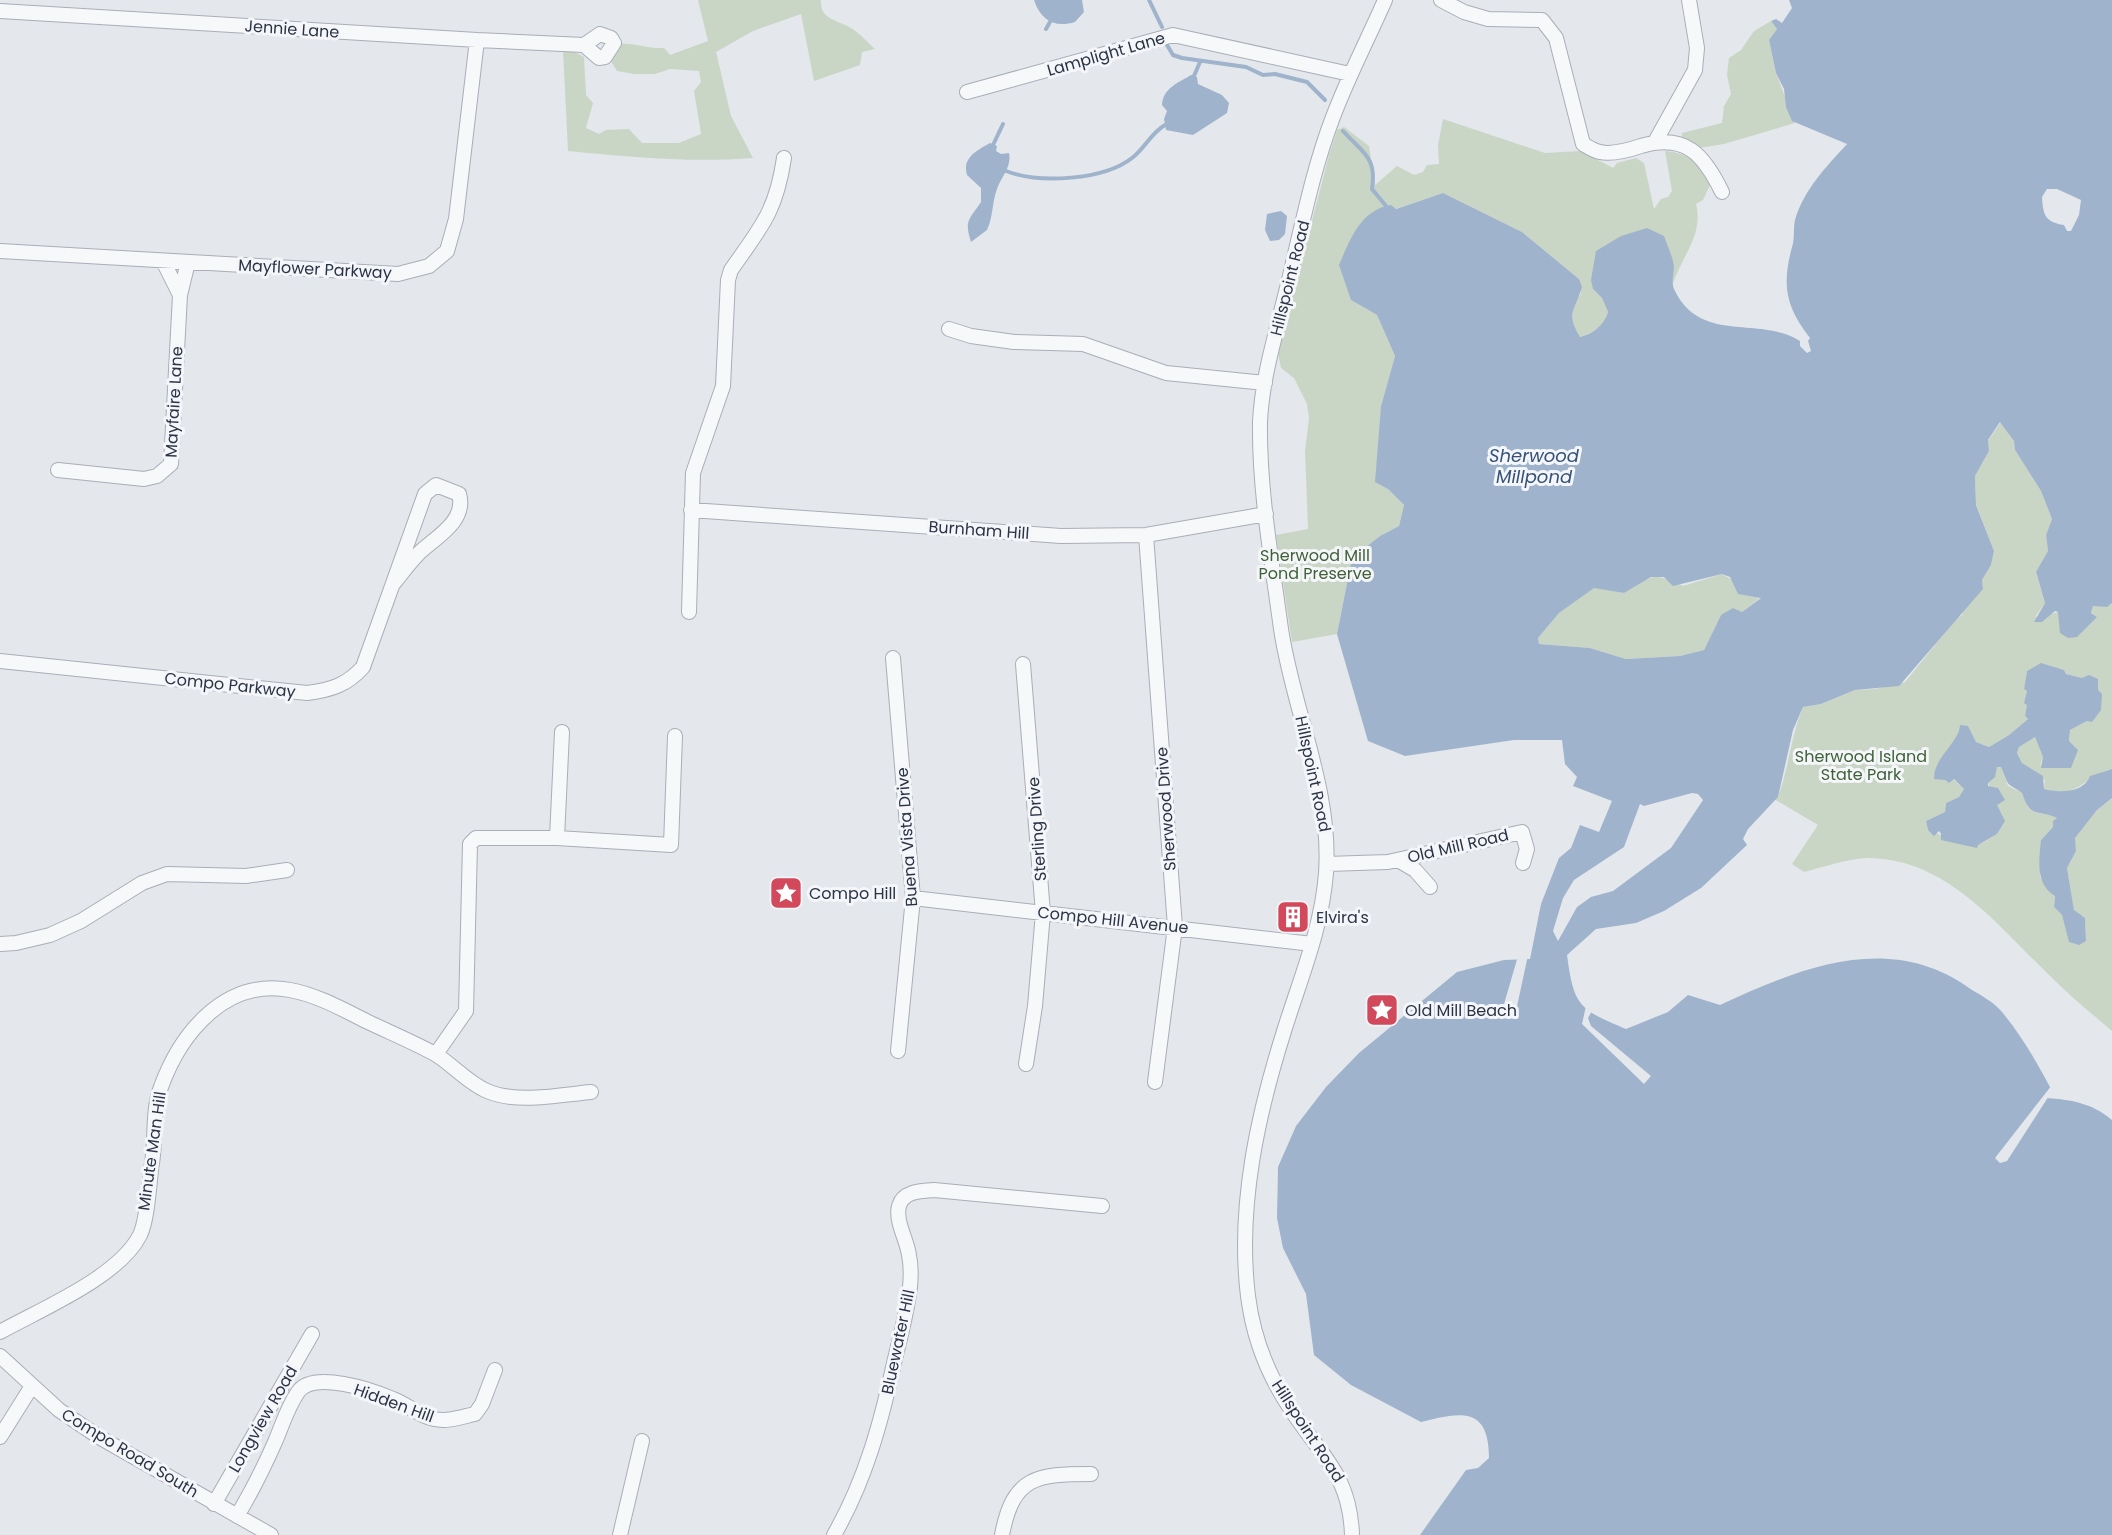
<svg xmlns="http://www.w3.org/2000/svg" width="2112" height="1535" viewBox="0 0 2112 1535" font-family="Poppins,sans-serif">
	<style>
		.green { fill: #c9d6c5 }
		.water { fill: #9fb4cc; fill-rule: evenodd }
		.pier { fill: #e4e7ec }
		.lines { fill: none; stroke-linecap: round; stroke-linejoin: round }
		.stream { stroke: #9fb4cc; stroke-width: 4 }
		.minor-casing { stroke: #a9aeb7; stroke-width: 16 }
		.minor { stroke: #f7f8fa; stroke-width: 14 }
		.labels { text-anchor: middle; dominant-baseline: central; stroke-width: 6; stroke-linejoin: round; paint-order: stroke }
		.street-label { font-size: 16px; fill: #2b3445; stroke: #f4f6f9 }
		.park-label { font-size: 16px; fill: #3f6138; stroke: #f4f6f9 }
		.poi-label { font-size: 16px; fill: #2b3445; stroke: #f4f6f9; text-anchor: start }
		.water-label { font-size: 18px; font-style: italic; fill: #34527a; stroke: #f4f6f9 }
	</style>
	<rect width="100%" height="100%" fill="#e4e7ec"/>
	<path class="green" d="M698,0H821C819,19 837,20 849,27C859,32 867,42 875,49L862,52L860,65L814,81L801,14L753,31L716,52L731,116L753,158C691,163 630,157 568,151L563,50L573,51L584,57L586,95L593,103L586,128L599,134L606,130L629,129L642,143H679L701,134L694,91L701,82L699,71L670,69L655,74H634L617,71L608,57L619,44C635,42 647,49 664,48L670,55L708,41Z
		M1771,21L1777,29L1769,40L1776,73L1795,123L1724,144L1699,148L1682,141V133L1722,123L1724,106L1731,94L1727,75L1729,58L1741,50L1754,31Z
		M1443,119L1545,153L1581,151L1613,168L1617,163L1636,158L1644,163L1654,209L1661,199L1668,197L1672,191L1665,151C1692,154 1697,161 1711,183L1703,200L1696,204C1704,234 1681,258 1672,286L1674,266L1593,289L1602,298L1608,312C1604,325 1593,334 1579,337C1571,323 1570,307 1581,294L1579,279L1522,232L1443,193L1395,209L1351,300L1377,315L1395,356L1381,406L1388,489L1404,505L1399,526L1380,536L1352,558L1337,634L1292,642L1276,535L1308,529L1305,451L1309,418L1307,404L1294,378L1281,368L1278,353L1329,155L1337,130L1344,127L1369,146L1375,185L1397,166L1414,175L1423,172L1427,165L1439,164L1438,145Z
		M2001,422L2014,441L2015,450L2041,491L2052,519L2046,535L2048,551L2036,573L2045,603L2035,617L2059,612L2061,621L2097,617L2091,613L2093,606H2107L2112,603V769C2084,774 2081,800 2044,789L2045,780L2022,763L2017,753L2019,747L2035,737L2043,757L2040,766L2069,741L2070,730L2087,721L2092,722L2102,694L2082,678L2066,674L2064,670L2027,671L2024,689L2027,691V710L2025,716L2028,719L2009,735L1989,747L1976,742L1968,727L1960,733L1934,778L1953,779L1964,789L1959,797L1946,803L1945,812L1926,821L1928,830C1943,834 1959,847 1976,845C1983,844 1991,837 1997,834V803L1988,783L1997,767H2001L2008,786L2022,793C2030,820 2039,809 2057,818L2053,827L2041,840L2040,877L2055,895L2054,907L2062,915L2067,933L2086,941L2085,918L2074,911L2067,868L2076,851L2074,838L2097,810L2112,798V1031C2091,1013 2070,996 2050,976C1998,926 1947,858 1867,858C1846,859 1824,867 1804,872L1792,864L1818,825L1774,799L1778,797C1789,767 1791,736 1803,707L1821,704L1855,690L1875,689L1905,682L1957,618L1962,615L1965,607L1983,589L1982,580L1991,565L1994,551L1976,504L1975,476L1989,451L1988,441Z
		M1722,574L1761,597L1742,612L1721,615L1704,650L1680,656L1626,659L1590,648L1539,644L1538,638L1559,613L1594,587L1624,593C1653,576 1651,571 1683,586Z"/>
	<path class="water" d="M1034,0H1082L1084,12L1075,22C1055,28 1041,21 1034,0Z
		M1789,0H2112V603L2107,607L2093,606L2091,613L2097,617L2077,637L2068,638L2060,633L2058,612L2055,611L2042,622H2034L2045,603L2036,572L2048,551L2046,535L2052,519L2041,491L2015,450L2014,441L2000,422L1988,440L1989,451L1975,476L1976,505L1994,551L1991,565L1982,580L1983,589L1899,686L1855,690L1821,704L1803,707L1793,730L1778,797L1748,829L1743,839L1747,845L1701,888L1664,911L1636,923L1596,929L1567,955C1574,1007 1579,1009 1626,1029L1668,1012L1688,995L1720,1005C1800,968 1889,931 1969,988C1980,995 1994,1002 2002,1012C2021,1035 2037,1062 2051,1089L2047,1098C2072,1100 2092,1103 2112,1120V1535H1420L1466,1470L1478,1468L1489,1458C1489,1406 1461,1412 1421,1422L1351,1385L1314,1355L1306,1294L1283,1248L1277,1218L1278,1167L1296,1126L1326,1087L1359,1053L1457,972L1504,960L1530,959L1541,904L1559,858L1571,848L1580,825L1599,832L1612,801L1573,786L1577,777L1565,764L1562,740H1514L1405,756L1368,741L1337,634L1352,558L1380,536L1399,526L1404,505L1388,489L1375,482L1381,406L1395,356L1377,315L1351,300L1339,265C1350,240 1360,210 1391,205L1396,209L1443,193L1522,232L1579,279L1582,287C1576,309 1565,312 1580,337C1593,334 1604,325 1608,312L1602,298L1593,289L1591,280L1596,251L1621,236L1647,228L1664,236C1667,245 1673,257 1674,267C1674,274 1671,282 1674,289C1700,345 1759,315 1800,341V346L1807,353L1811,351L1808,341L1810,338C1785,306 1782,285 1792,247C1795,239 1793,229 1795,220C1804,189 1827,166 1847,144L1792,121L1786,107L1784,89L1776,73L1769,40L1777,29L1771,21L1776,19L1782,23L1792,8ZM2047,189H2057L2081,200L2079,215L2071,231H2067L2064,225C2045,222 2043,215 2042,197ZM1722,574L1730,577L1738,594L1761,598L1742,612L1733,608L1721,615L1704,650L1680,656L1626,659L1590,648L1539,644L1538,638L1559,613L1594,588L1624,593L1651,577H1664L1673,586ZM1692,793L1698,794L1703,800L1671,848L1613,891L1591,897L1577,907L1558,941L1553,931L1563,898L1574,880L1624,847L1640,804L1644,806Z
		M1191,75L1197,77L1198,84L1222,95L1229,103L1227,113L1193,135L1166,130L1164,119L1167,111L1162,105C1163,88 1178,83 1191,75Z
		M990,143L997,146L996,151L1001,154L1009,153C1012,167 1001,177 997,189C992,202 993,218 987,230L971,242C964,220 969,220 981,202V188L967,175C962,158 976,151 990,143Z
		M1281,211L1287,216L1285,234L1279,240L1270,241L1265,230L1267,214Z
		M2041,663L2064,670L2066,674L2082,678L2089,675L2098,679V690L2102,694L2101,710L2092,722L2087,721L2070,730L2069,741L2078,750L2071,768H2041L2043,757L2035,737L2019,747L2017,753L2022,763L2043,776L2044,789C2059,793 2084,793 2090,776L2112,769V798L2097,810L2075,838L2076,851L2067,868L2074,910L2085,918L2086,941L2079,945L2069,942L2062,915L2054,907L2055,896C2035,884 2039,860 2041,840L2053,827V821L2057,818C2038,809 2030,819 2022,793C2005,781 2010,789 2001,767H1997L1995,777L1988,783V786L1998,788L2005,800L1997,805L2005,821L1997,834L1978,845L1977,848L1941,840V834L1939,831L1934,836L1928,830L1926,821L1945,812L1946,803L1959,797L1964,789L1954,779L1949,783L1945,780L1934,779C1933,758 1959,743 1960,725L1968,726L1976,742L1989,747L2009,735L2028,719L2025,716L2027,705L2024,703L2027,691L2024,689L2027,671Z"/>
	<path class="pier" d="M1530,946L1516,1011L1505,1014L1502,1011L1518,956H1528Z
		M1586,1006L1592,1011L1588,1018L1591,1026L1651,1076L1644,1084L1582,1024Z
		M2052,1085L2054,1088L2007,1161L2000,1163L1995,1158Z"/>
	<g class="lines">
		<path class="stream" d="M1149,0L1162,27
			M1046,29L1050,22
			M1167,45L1173,55L1182,58L1246,67L1263,75L1275,74L1307,82L1325,100
			M1194,76L1200,62
			M1343,131C1363,153 1377,157 1372,189L1386,206
			M993,145L1003,124
			M1006,171C1040,184 1104,180 1132,158C1145,148 1151,133 1165,125"/>
		<g class="minor-casing">
			<path id="minor" d="M1441,0L1464,12L1488,19L1542,20L1556,38L1583,144C1588,147 1594,151 1600,152C1612,155 1629,150 1641,146C1686,133 1704,155 1722,192
				M0,11L477,40L584,45L599,58L605,57L614,43L611,38L600,34L584,45
				M967,92L1173,35L1350,74
				M1655,142L1695,70L1697,48L1689,0
				M0,251L398,274L429,266L447,251L456,219L477,40
				M163,261L180,295
				M949,329L971,336L1014,342L1083,344L1166,373L1265,383
				M58,470L144,479L157,476L171,464L180,295L188,262
				M691,510L1061,536L1146,535L1266,514
				M1146,535L1175,927L1155,1082
				M689,612L693,473L723,386L728,280L731,270C761,227 776,212 784,158
				M893,658L913,898L898,1051
				M0,661L307,693C331,690 347,685 363,667L425,494L436,485L459,494C467,521 436,537 419,553C410,562 402,573 394,583
				M1023,664L1043,913L1035,1006L1026,1064
				M557,838L562,732
				M1398,860L1415,870L1430,887
				M1327,864L1388,862L1522,832L1527,849L1523,863
				M913,898L1312,944
				M0,944L16,943L50,935L81,921L142,883L167,874L246,876L287,870
				M436,1054L466,1011L470,844L476,838H557L671,845L675,736
				M0,1332C41,1309 119,1277 140,1235C148,1218 149,1183 152,1163C156,1139 152,1110 161,1087C181,1032 226,978 290,990C317,995 342,1009 366,1021C389,1032 413,1042 435,1054C453,1065 468,1083 487,1091C517,1104 559,1095 591,1092
				M0,1356L59,1410L99,1437L271,1535
				M0,1437L32,1386
				M214,1504L312,1334
				M237,1516C251,1493 264,1467 275,1442C282,1426 287,1408 298,1392C313,1370 372,1390 393,1399C407,1404 419,1416 434,1419C448,1422 461,1417 475,1414L482,1404L495,1370
				M620,1535L642,1441
				M834,1535C865,1481 881,1423 894,1363C900,1338 907,1313 910,1287C911,1277 911,1265 909,1255C907,1240 895,1221 899,1206C903,1191 921,1191 934,1190L1102,1206
				M1002,1535C1013,1476 1037,1474 1091,1474
				M1352,1535C1350,1474 1320,1455 1290,1408C1268,1375 1253,1336 1248,1296C1237,1206 1258,1113 1285,1028C1301,977 1322,927 1326,873C1332,790 1293,710 1281,629C1272,561 1259,491 1260,422C1262,379 1275,337 1285,296C1300,237 1311,174 1333,117C1348,77 1368,39 1385,0"/>
		</g>
		<use href="#minor" class="minor"/>
	</g>
	<defs>
		<g id="sight-square" transform="scale(1.725)"><rect x="-9" y="-9" width="18" height="18" rx="4" fill="#d1495b" stroke="#f4f6f9"/><path d="M0-6L1.8-2.2L6-1.7L2.9 1.2L3.7 5.4L0 3.3L-3.7 5.4L-2.9 1.2L-6-1.7L-1.8-2.2Z" fill="#fff"/></g>
		<g id="building-square" transform="scale(1.725)"><rect x="-9" y="-9" width="18" height="18" rx="4" fill="#d1495b" stroke="#f4f6f9"/><path d="M-4-6H4V6H1V3H-1V6H-4ZM-2.5-4.3h1.7v1.8h-1.7ZM.8-4.3h1.7v1.8H.8ZM-2.5-1h1.7V.8h-1.7ZM.8-1h1.7V.8H.8Z" fill="#fff"/></g>
	</defs>
	<g fill-rule="evenodd">
		<use href="#sight-square" x="786" y="893"/>
		<use href="#building-square" x="1293" y="917"/>
		<use href="#sight-square" x="1382" y="1010"/>
	</g>
	<g class="labels">
		<g class="street-label">
			<text transform="translate(292 29) rotate(4)">Jennie Lane</text>
			<text transform="translate(1106 54) rotate(-16)">Lamplight Lane</text>
			<text transform="translate(315 269) rotate(3)">Mayflower Parkway</text>
			<text transform="translate(1290 278) rotate(-76)">Hillspoint Road</text>
			<text transform="translate(174 402) rotate(-87)">Mayfaire Lane</text>
			<text transform="translate(979 530) rotate(4)">Burnham Hill</text>
			<text transform="translate(230 685) rotate(6)">Compo Parkway</text>
			<text transform="translate(1313 774) rotate(78)">Hillspoint Road</text>
			<text transform="translate(1166 809) rotate(-94)">Sherwood Drive</text>
			<text transform="translate(1037 829) rotate(-94)">Sterling Drive</text>
			<text transform="translate(907 837) rotate(-94)">Buena Vista Drive</text>
			<text transform="translate(1458 846) rotate(-13)">Old Mill Road</text>
			<text transform="translate(1113 920) rotate(6)">Compo Hill Avenue</text>
			<text transform="translate(152 1151) rotate(-82)">Minute Man Hill</text>
			<text transform="translate(898 1342) rotate(-78)">Bluewater Hill</text>
			<text transform="translate(394 1403) rotate(20)">Hidden Hill</text>
			<text transform="translate(263 1419) rotate(-60)">Longview Road</text>
			<text transform="translate(1308 1431) rotate(57)">Hillspoint Road</text>
			<text transform="translate(130 1453) rotate(31)">Compo Road South</text>
		</g>
		<g class="park-label">
			<text x="1315" y="555">Sherwood Mill<tspan x="1315" dy="18">Pond Preserve</tspan></text>
			<text x="1861" y="756">Sherwood Island<tspan x="1861" dy="18">State Park</tspan></text>
		</g>
		<g class="poi-label">
			<text x="809" y="893">Compo Hill</text>
			<text x="1316" y="917">Elvira's</text>
			<text x="1405" y="1010">Old Mill Beach</text>
		</g>
		<g class="water-label">
			<text x="1534" y="455">Sherwood<tspan x="1534" dy="21">Millpond</tspan></text>
		</g>
	</g>
</svg>
